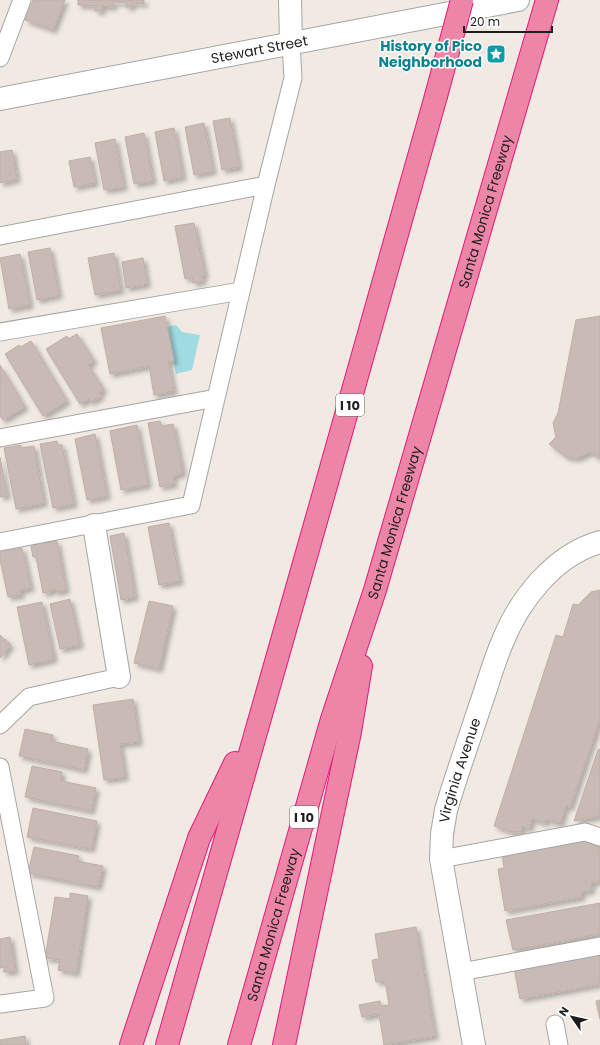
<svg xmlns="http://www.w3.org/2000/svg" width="600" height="1045" viewBox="0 0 600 1045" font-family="Poppins,sans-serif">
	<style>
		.water { fill: #a0dbe1 }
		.building { fill: #c8bbb6; stroke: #c3ada5; filter: url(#shadow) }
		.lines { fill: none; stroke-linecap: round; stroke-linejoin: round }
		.service-casing { stroke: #a5a5a5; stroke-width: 19 }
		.minor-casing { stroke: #a5a5a5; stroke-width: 24 }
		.tertiary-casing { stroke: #a5a5a5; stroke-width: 24 }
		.motorway-casing { stroke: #e7177c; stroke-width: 24 }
		.service { stroke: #fff; stroke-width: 17 }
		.minor { stroke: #fff; stroke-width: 22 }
		.tertiary { stroke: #fff; stroke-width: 22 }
		.motorway { stroke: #ed85a7; stroke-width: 22 }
		.motorway-bridge-casing { stroke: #e7177c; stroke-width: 24; stroke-linecap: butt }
		.motorway-bridge { stroke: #ed85a7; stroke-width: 22 }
		.labels { text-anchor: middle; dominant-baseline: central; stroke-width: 3; stroke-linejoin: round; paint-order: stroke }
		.shield { fill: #fff; stroke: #626262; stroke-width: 1 }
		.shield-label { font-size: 13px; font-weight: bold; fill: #1e1e1e }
		.culture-label { font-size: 14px; font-weight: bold; fill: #0d838f; stroke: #fff; text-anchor: end }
		.street-label { font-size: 14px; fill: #1e1e1e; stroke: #fff }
	</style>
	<defs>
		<filter id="shadow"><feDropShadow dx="3.5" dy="3.5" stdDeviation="2" flood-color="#0004"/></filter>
	</defs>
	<rect width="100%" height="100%" fill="#f0eae3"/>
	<path class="water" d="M176,325L182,332L200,335L192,370L176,374L168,332L169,326Z"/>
	<path class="building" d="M33,0H65L53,30L25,20Z
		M78,0H144V4L132,3V7H126V3L113,2V7L102,6V11H95V6L78,5Z
		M230,118L239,167L222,170L213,121Z
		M204,123L213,171L194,175L185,127Z
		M174,128L183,177L164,181L155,132Z
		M144,133L153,181L134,184L125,137Z
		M115,139L124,187L104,190L95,143Z
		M12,150L17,179L0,183V152Z
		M90,157L95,183L74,187L69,161Z
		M194,223L205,275H202L203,281L193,283L192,277L185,279L175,226Z
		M50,248L59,295L37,300L28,252Z
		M114,253L121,290L95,295L88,258Z
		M20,254L30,305L9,309L0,258Z
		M143,258L147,284L126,288L122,262Z
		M165,316L174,361L168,362L174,391L154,395L149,366L110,374L101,328Z
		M600,316V459L590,452L578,458H572L566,457L549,444L556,437L553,423L558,413L576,320Z
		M77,334L94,361L88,365L104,390L99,393L101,396L91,402L89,399L80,404L46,349L67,336L68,339Z
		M31,341L67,401L43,416L5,354L19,345L20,347Z
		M0,365L25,407L3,420L0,416Z
		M160,421L162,426L173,424L183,473L173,476L174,484L160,487L148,423Z
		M137,425L148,485L121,490L110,431Z
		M95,434L107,496L87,500L75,439Z
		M57,441L58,445H62L74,504L53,508L40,444Z
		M21,445V448L34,446L44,503L16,509L4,448Z
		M0,457L7,496L0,497Z
		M169,523L180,581L159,585L148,527Z
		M124,533L135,597L121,600L110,536Z
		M44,540V543L57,541L66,590L56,592L55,589H53V591L43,593L36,557H33L31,546H34L33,542Z
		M11,548L12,550L22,548L31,588L20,590L21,595L8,597L0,560V551Z
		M600,590V719L570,807L566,806L560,824L546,819L545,823L532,819L529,829L523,826L521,832H511L494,826L556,635L563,637L573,604L578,605L591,592Z
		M70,599L80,645L60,649L50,604Z
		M149,601L173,606L159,669L134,663Z
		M42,602L54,659L29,665L17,607Z
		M0,635L11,645L0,658Z
		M133,699L139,742L120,744L125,777L104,780L93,705Z
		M25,729L53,735L51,741L88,749L84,770L19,756Z
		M600,749V816L574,821L598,750Z
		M32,766L62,772L61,781L96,788L91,811L25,797Z
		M33,808L97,821L91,849L27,837Z
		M596,838L600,854V881L591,883L592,890L581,892L582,897L505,911L498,869L504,868L502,854Z
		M34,847L79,856L77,861L103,866L98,887L28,873Z
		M70,893L88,896L76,973L58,970L60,960L45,958L55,897L70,899Z
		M600,903V934L513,950L506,920Z
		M416,927L435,1036L384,1045L379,1014L362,1017L359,1005L380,1001L381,1006L389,1005L385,981L376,982L372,960L379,959L375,934Z
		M10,937L15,971L4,972V967L0,968V939Z
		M600,953V984L520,999L514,968Z
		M600,1000V1019L596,1001Z
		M25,1036L26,1045H0V1040Z"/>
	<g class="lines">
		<g class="service-casing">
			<path id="service" d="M0,58L22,0
				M0,236L266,185
				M0,332L241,291
				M0,438L216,398
				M0,542L191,505L266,185L293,78L291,44
				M0,725L29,697L119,677
				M0,767L45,998L0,1004
				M441,859L585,832L600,837
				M461,972L600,946
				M555,1024L559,1045"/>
		</g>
		<g class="minor-casing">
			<g id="minor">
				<path d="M290,0L291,44"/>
				<path d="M94,525L119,677"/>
				<path id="s1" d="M474,1045L441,859L442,834L446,810C456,776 468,743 479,709C487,687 493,664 502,643C519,600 554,555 600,542"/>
			</g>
		</g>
		<g class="tertiary-casing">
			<g id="tertiary">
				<path id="s2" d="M0,99L518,0"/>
			</g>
		</g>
		<g class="motorway-casing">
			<g id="motorway">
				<path d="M131,1045L199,838L235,763"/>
				<path d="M167,1045C256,728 348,413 436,96"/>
				<path id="s3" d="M239,1045L332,719L375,590L547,0"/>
				<path d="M284,1045L350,732L361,666"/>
			</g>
		</g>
		<use href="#service" class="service"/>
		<use href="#minor" class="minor"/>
		<use href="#tertiary" class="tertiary"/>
		<use href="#motorway" class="motorway"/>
		<g class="motorway-bridge-casing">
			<path id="motorway-bridge" d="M436,96L462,0"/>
		</g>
		<use href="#motorway-bridge" class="motorway-bridge"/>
	</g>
	<defs>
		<g id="sight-square" transform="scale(1)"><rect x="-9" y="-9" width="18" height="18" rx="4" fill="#0f9aa8" stroke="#fff"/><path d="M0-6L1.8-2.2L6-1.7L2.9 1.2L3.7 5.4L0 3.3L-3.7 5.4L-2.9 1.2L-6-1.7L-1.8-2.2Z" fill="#fff"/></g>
	</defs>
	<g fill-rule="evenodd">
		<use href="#sight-square" x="496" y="54"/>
	</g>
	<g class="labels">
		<g class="shield">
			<rect x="336" y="394" width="28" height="22" rx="3"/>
			<rect x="290" y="806" width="28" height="22" rx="3"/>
		</g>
		<g class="shield-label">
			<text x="350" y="405">I 10</text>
			<text x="304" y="817">I 10</text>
		</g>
		<g class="culture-label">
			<text x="482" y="46">History of Pico<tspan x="482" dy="16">Neighborhood</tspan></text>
		</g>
		<g class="street-label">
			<text stroke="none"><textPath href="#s2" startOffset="264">Stewart Street</textPath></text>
			<text stroke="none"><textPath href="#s3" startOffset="869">Santa Monica Freeway</textPath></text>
			<text stroke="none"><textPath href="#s3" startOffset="545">Santa Monica Freeway</textPath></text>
			<text stroke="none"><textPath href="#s1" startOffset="280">Virginia Avenue</textPath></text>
			<text stroke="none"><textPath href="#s3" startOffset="125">Santa Monica Freeway</textPath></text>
		</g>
	</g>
	<g transform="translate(572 1017) rotate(304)" stroke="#ffffff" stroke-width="3" paint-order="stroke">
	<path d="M0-3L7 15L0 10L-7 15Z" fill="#1e1e1e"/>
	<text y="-6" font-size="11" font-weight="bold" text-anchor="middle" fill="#1e1e1e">N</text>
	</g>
	<path d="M464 26v6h88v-6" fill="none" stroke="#1e1e1e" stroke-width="2"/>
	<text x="470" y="26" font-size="12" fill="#1e1e1e" stroke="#ffffff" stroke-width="3" paint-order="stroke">20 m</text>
</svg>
